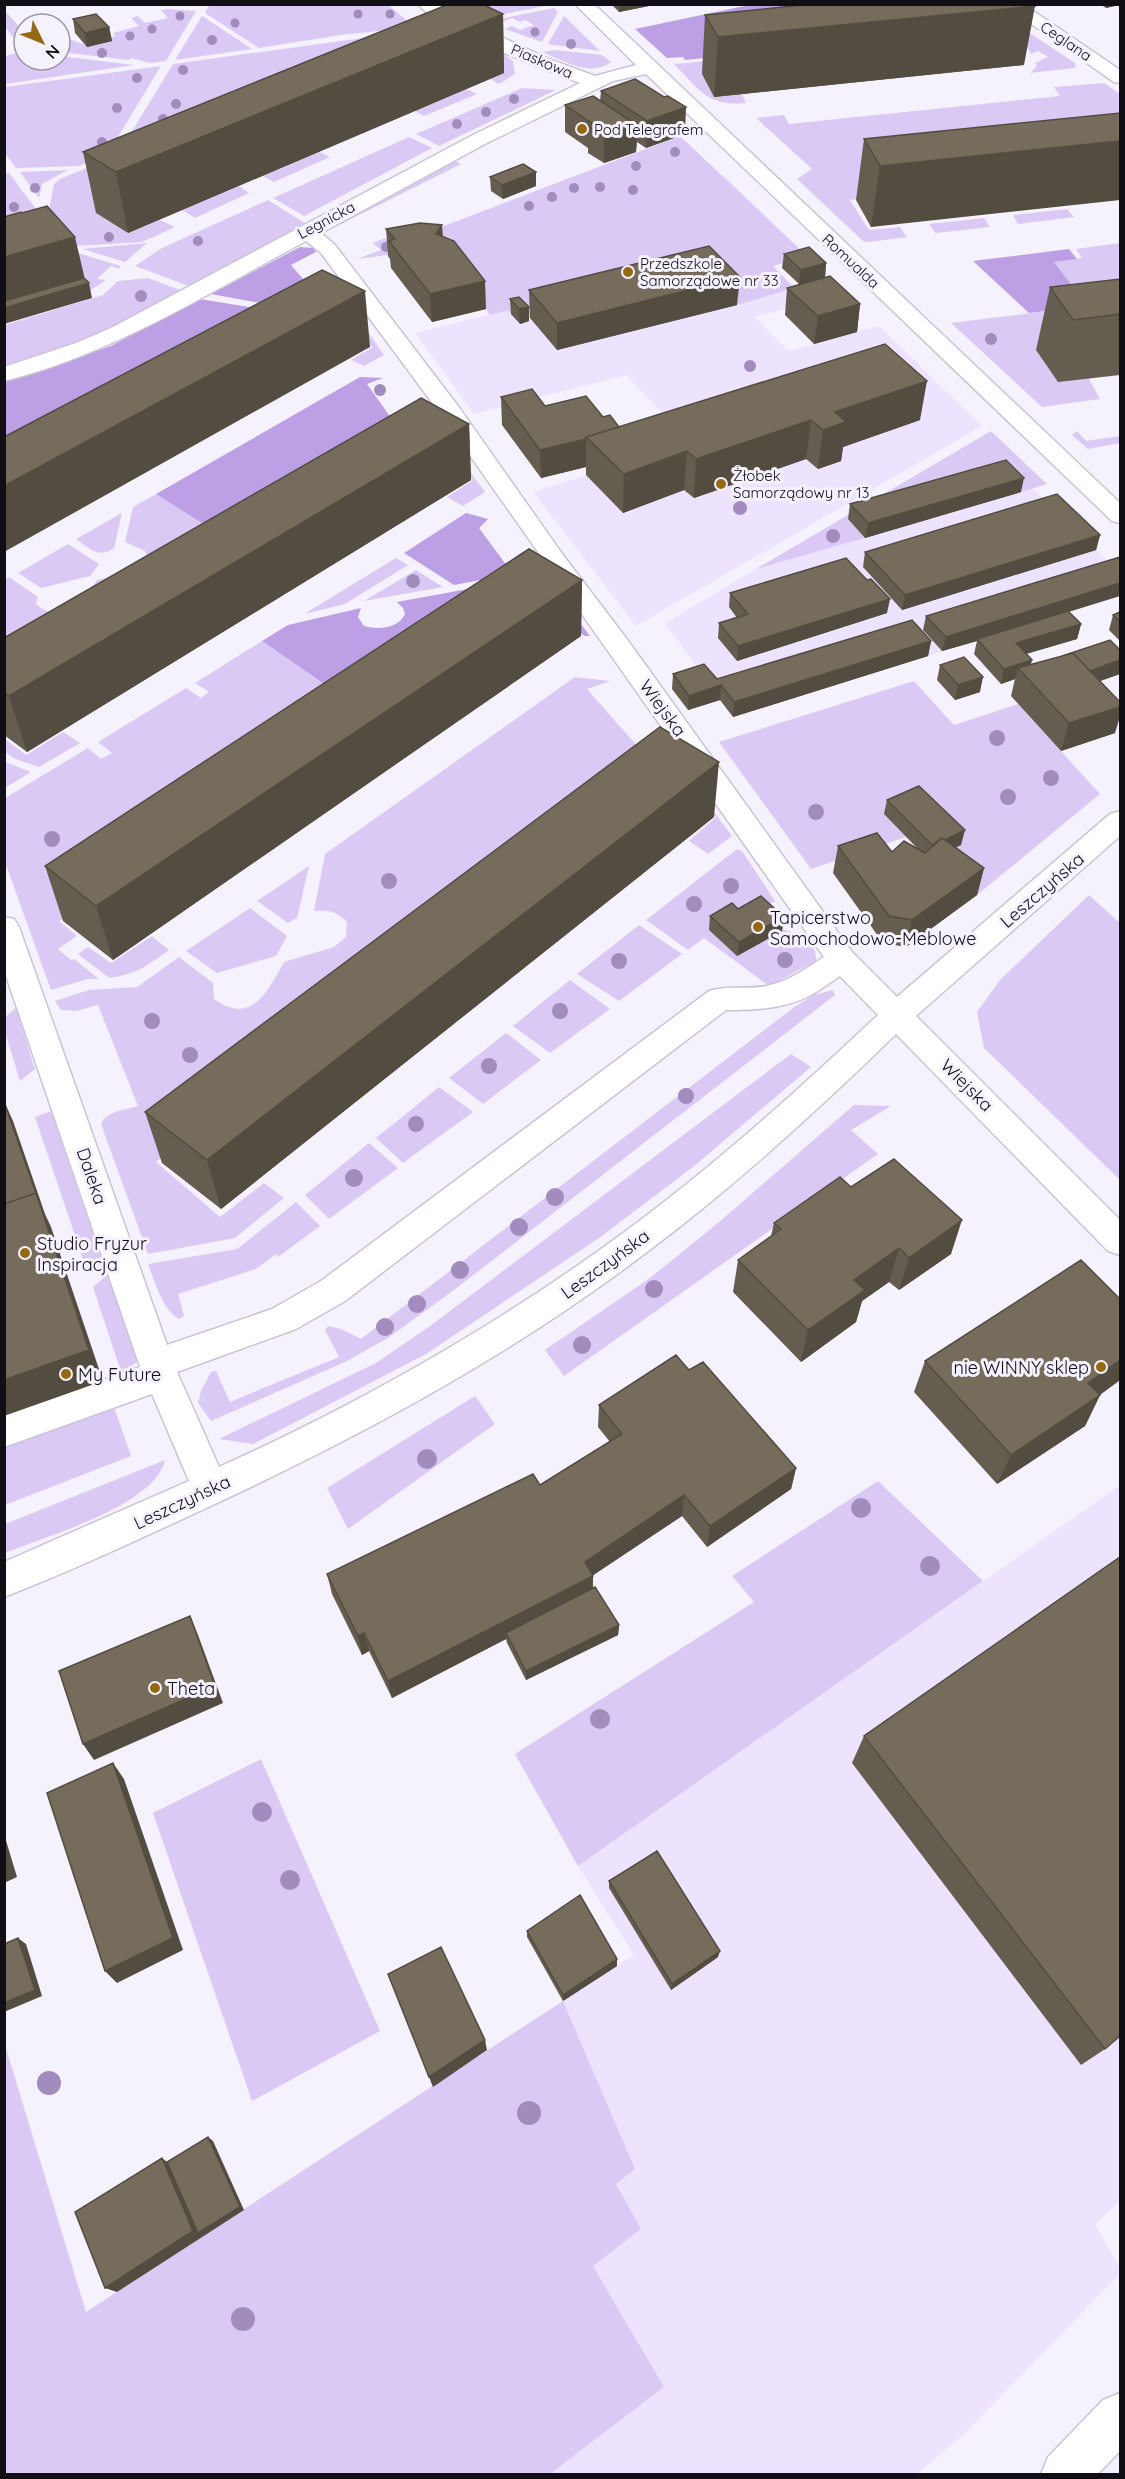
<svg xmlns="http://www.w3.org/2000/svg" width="1125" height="2479" viewBox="0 0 1125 2479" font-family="Quicksand,sans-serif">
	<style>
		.built { fill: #ede3fe }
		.green { fill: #dac9f5 }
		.forest { fill: #bc9fe5 }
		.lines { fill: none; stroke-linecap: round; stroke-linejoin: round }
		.minor-casing { stroke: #cac3d6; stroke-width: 3 }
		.minor { fill: #fff; fill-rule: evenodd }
		.tree { fill: #a28bbd }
		.wall { fill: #655d4f }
		.shaded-wall { fill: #534c40 }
		.building { fill: #766c5c; stroke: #534c40; stroke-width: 1.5 }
		.poi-dot { fill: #936914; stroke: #f6f2fd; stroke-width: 2 }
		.labels { text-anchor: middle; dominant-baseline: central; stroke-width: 6; stroke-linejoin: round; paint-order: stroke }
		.far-street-label { font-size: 15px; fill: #110e15; stroke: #f6f2fd }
		.far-poi-label { font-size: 15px; fill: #110e15; stroke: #f6f2fd; text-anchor: start }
		.street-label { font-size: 18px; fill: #110e15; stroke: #f6f2fd }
		.poi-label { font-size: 18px; fill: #110e15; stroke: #f6f2fd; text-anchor: start }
	</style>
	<rect width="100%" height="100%" fill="#f6f2fd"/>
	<path class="built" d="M724,176L807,256L773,266L794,288L845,293L755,317L773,336L789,351L879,326L982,426L636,626L533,492L690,442L626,375L474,414L415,333L508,310Z
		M1033,489L1120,573V596L733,717L665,623L756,569L865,538L848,519Z
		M1120,1485V2201L1095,2225L1120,2267V2274L964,2434L917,2474H550L664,2387L593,2266L641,2229L615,2184L635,2169L563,2001L634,1955L578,1866Z"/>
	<path class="green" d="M210,4L388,5L415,27L341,35L259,48L205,13Z
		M477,5H550L478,19Z
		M554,8L558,12L542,42L505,29L512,26L520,30L534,25L525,20L520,22L512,18L500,23L504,26L500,27L485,22Z
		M168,9L196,11L166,61L150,63L131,58L129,60L60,52L61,36L86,45L115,36L113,33L139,26L131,18L138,16L145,23L168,18L161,10Z
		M7,13L24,32V43L19,44L5,27V14Z
		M202,16L252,49L175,60Z
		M564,16L600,51L548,44Z
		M1016,24L1075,63L1076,66L1074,68L1030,73L1037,66L1035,63L1048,57L1038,51L1031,54Z
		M415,31L496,48L513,61L515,74L499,84L490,79L504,73L96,213L128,233L160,220L175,227L142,242L75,246L44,235L54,184L60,179Z
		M399,33L120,151L173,64Z
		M833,49L714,97L742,94L746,103C707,107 699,89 674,64Z
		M555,50L602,55L611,62C590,78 563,60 542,52Z
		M24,51V60H60V56L134,65L5,84V56Z
		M161,66L107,155L79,166L16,168L5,153V87Z
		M1104,83L1120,94V170L850,200L869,230L900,227L907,237L868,242L863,241L797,179L812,169L756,118L784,115L789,124L1060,96L1054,87Z
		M522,88L556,90L439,146L416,134Z
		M467,89L477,94L424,116L415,111Z
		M680,136L807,256L773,266L794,288L737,305L707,273L527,318L520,311L511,314L508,310L490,315L486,309L410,252L357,259L381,250L373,243L385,238L394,245Z
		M409,137L432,148L304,216L273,198Z
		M319,152L330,157L274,182L263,176Z
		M454,160L461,164L339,225L340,222Z
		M68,170L42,184L39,198L20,172Z
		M9,173L39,213L5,234V174Z
		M239,186L249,193L195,218L182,210Z
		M268,200L305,223L189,286L135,266L162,248Z
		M1067,209L1074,217L1018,224L1013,215Z
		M984,218L990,227L935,233L929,224Z
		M147,243L125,262L82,249Z
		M1120,243V295L1082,300L1054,262L1082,258L1076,249Z
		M71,251L121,266L119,269L111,266L97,279L106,280L88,292Z
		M148,278L180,290L118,324L77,342L5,365V325L103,295L118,281Z
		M1120,302L1089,379L1100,399L1042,407L951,323Z
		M319,319L364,326L384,355L364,366L351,360L373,347Z
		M991,431L1047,484L1021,492L848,519L865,538L756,569Z
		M1077,431L1086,441L1120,436V443L1088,449L1072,435Z
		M444,436L485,492L463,506L447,497L473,480L424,452Z
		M156,494L222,535L5,658L4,580L9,577L38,597L36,604C61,626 83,601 97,580L131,573L148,558L145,551L125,542L133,507Z
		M122,513L114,548C99,559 90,549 76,539Z
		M68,544L99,564L90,576L41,588L18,573Z
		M396,558L408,565L345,604L304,614Z
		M416,570L443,587L364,601Z
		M262,641L366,713L59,921L77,936L58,949L71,960L74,959L99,979H88L51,990L5,862V798L88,748L101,759L112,753L98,742L186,688L201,698L209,692L195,683Z
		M575,677L610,681L587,689L654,765L672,756L732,836L708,854L689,841L716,817L657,778L156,1162L220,1217L264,1183L284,1198L235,1238L148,1254L101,1124C107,1110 126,1110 138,1106L98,1005L76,1011L61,1010L55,1001L89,990L137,987L179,957L213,983L214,999C252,1026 267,992 284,962L334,947L346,937L347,922C336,911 329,910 314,911L325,854Z
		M914,681L954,725L1018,704L1100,794L977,895L929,860L906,837L811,869L719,742Z
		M63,732L80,743L39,767L15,759L5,752V739L26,755Z
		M5,761L8,763L31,772L5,788Z
		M737,849L742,851L775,901L737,923C761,927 818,926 816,961L769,986L704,938L688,950L646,920Z
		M309,866L297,918L288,923L257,901Z
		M1089,895L1120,923V1180L984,1048L977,1012L1000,980Z
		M250,908L287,936L276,956L217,973L186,951Z
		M639,925L682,954L619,1001L577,974Z
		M152,936L169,950C147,966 137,974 109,978L78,954L88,947L111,963Z
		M570,980L610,1009L550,1053L513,1026Z
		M833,990L835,995L454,1290L388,1338L345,1362L211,1421L198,1403L201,1391L211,1372L216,1371L230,1402L339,1357L325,1330L328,1326L341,1329L361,1339L793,1008L814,995Z
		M16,1008L35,1069L20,1081L5,1032V1017Z
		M506,1033L541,1060L483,1104L449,1078Z
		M791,1054L811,1067L693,1167L599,1238L426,1354L253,1444L219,1439L376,1363L430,1326Z
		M439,1087L473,1112L403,1163L376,1138Z
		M854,1105L891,1106L851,1130L878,1154L564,1376L545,1350L650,1278L718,1223Z
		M51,1111L103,1264L84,1262L35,1117Z
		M369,1143L398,1168L329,1219L305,1195Z
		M296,1202L320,1226L278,1257L276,1254L256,1269L178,1294L184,1316L179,1319C162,1309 155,1282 148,1264L237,1249Z
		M108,1274L138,1360L122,1375L93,1287Z
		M475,1396L495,1424L348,1529L327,1488Z
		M114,1407L131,1456L5,1505L4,1445Z
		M165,1460C155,1506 46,1536 5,1553V1524Z
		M878,1481L983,1581L578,1866L515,1754L754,1602L732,1576Z
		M261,1759L380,2031L252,2101L153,1813Z
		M563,2001L635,2169L616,2184L641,2229L593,2266L664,2387L550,2474H5V2045L86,2312Z"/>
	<path class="forest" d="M965,4L838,45L685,60L683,57L667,58L635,29L749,5Z
		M300,247L313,248L316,252L291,265L330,310L321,314L211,294Z
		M1069,249L1077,259L1054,262L1082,299L1120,302L1029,313L973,261Z
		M199,299L319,318L5,500V382L111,346Z
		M360,377L383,378L367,384L411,446L221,535L156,494Z
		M466,513L488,519L479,528L513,574L454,585L404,553Z
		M517,580L549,583L590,636H585L531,604L366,713L262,641L288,625L361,608L358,617L364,626C378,630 398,629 405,614L403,608L397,602Z"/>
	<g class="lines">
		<g class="minor-casing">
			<path id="minor" d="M418,4H439L464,20L549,59L595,76L636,65L575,4H594L1120,503V523L1112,521L646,74L613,81L485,144L321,233L335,245L458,406L563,555L626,638L852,952L897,997L1110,814L1120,811V836L916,1016L1120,1220V1255L1108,1251L896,1034C816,1112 733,1188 643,1255C506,1359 355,1439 200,1511C135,1541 71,1571 4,1597V1562L189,1481L152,1394L4,1447V1415L140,1367L4,970V917L14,919L19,927L167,1345L272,1309L321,1281L709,991C728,985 747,990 766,986C788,982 805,969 824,957L442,416L321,253L306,241C208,293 113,354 4,381V367L76,343L111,328L471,136L580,83C546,70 438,30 418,4ZM840,976L878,1015C795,1093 711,1169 619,1236C495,1327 359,1404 219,1467L177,1372L296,1329L345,1301L726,1010C754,1010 782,1009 807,997C818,992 829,983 840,976Z
				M1003,4H1023L1120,70V83L1114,82Z
				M1120,2393V2451L1098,2474H1041L1048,2457L1103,2400Z"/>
		</g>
		<use href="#minor" class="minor"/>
	</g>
	<g class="tree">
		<circle cx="358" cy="14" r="4.5"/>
		<circle cx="390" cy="14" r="4.5"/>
		<circle cx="180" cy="16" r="4.5"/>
		<circle cx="235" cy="23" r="4.5"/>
		<circle cx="152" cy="29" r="4.5"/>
		<circle cx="535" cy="32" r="4.5"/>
		<circle cx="130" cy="36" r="4.5"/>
		<circle cx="212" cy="40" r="5"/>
		<circle cx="571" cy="44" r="5"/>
		<circle cx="102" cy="53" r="5"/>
		<circle cx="183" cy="70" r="5"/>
		<circle cx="137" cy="78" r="5"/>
		<circle cx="514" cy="99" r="5"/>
		<circle cx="176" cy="104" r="5"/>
		<circle cx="117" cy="108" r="5"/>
		<circle cx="486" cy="112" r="5"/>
		<circle cx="163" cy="119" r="5"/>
		<circle cx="457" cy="124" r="5"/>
		<circle cx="102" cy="142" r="5"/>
		<circle cx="675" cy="152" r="5"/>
		<circle cx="636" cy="166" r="5"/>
		<circle cx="600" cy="187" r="5"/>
		<circle cx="35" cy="188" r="5"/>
		<circle cx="574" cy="188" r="5"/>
		<circle cx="633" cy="190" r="5"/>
		<circle cx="552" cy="197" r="5"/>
		<circle cx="529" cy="206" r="5"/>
		<circle cx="14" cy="207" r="5"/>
		<circle cx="109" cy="237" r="5"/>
		<circle cx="198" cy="241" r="5"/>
		<circle cx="386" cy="247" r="5"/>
		<circle cx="141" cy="296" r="6"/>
		<circle cx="991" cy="339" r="6"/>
		<circle cx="750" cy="366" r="6"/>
		<circle cx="380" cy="390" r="6"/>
		<circle cx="740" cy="508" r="7"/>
		<circle cx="833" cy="536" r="7"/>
		<circle cx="413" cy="581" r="7"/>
		<circle cx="997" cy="738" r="8"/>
		<circle cx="1051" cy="778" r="8"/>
		<circle cx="1008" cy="797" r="8"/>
		<circle cx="816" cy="812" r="8"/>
		<circle cx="52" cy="839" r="8"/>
		<circle cx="389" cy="881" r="8"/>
		<circle cx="731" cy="886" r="8"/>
		<circle cx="694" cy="904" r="8"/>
		<circle cx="785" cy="960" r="8"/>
		<circle cx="619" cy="961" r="8"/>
		<circle cx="560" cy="1011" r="8"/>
		<circle cx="152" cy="1021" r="8"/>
		<circle cx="190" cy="1055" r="8"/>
		<circle cx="489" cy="1066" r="8"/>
		<circle cx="686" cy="1096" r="8"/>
		<circle cx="416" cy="1124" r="8"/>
		<circle cx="354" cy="1178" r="9"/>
		<circle cx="555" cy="1197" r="9"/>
		<circle cx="519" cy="1227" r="9"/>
		<circle cx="460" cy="1270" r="9"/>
		<circle cx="654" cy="1289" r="9"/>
		<circle cx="417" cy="1304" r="9"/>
		<circle cx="385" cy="1327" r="9"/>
		<circle cx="582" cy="1345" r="9"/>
		<circle cx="427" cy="1459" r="10"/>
		<circle cx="861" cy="1508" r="10"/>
		<circle cx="930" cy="1566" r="10"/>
		<circle cx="600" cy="1719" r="10"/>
		<circle cx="262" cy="1812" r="10"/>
		<circle cx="290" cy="1880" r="10"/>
		<circle cx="49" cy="2083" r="12"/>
		<circle cx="529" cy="2113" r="12"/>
		<circle cx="243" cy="2319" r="12"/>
	</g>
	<path class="wall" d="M449,4H497L487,7L503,14L504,73L128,233L96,213L83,152Z
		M611,4H659L619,12Z
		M1100,4H1120L1106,8Z
		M705,15L1024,65L714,97L702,74Z
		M73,19L109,27L112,41L87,47L75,33Z
		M601,91L685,134L646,148L637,142L636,152L604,163L588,153V148L565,132V105L600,101Z
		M1120,113L871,227L856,200L864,139Z
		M536,172V186L503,199L491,191L490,177Z
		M386,229L443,236L486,309L432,322L391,268L390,259L388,256Z
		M784,254L826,263L825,277L860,304L857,332L814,344L785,315L787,288L799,284L782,268Z
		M1120,279V375L1058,382L1036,350L1050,287Z
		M529,290L737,305L557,350L530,318Z
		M519,297L529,321L520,324L511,314L510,299Z
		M885,344L920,420L843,447L841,461L818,469L806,459L694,498L684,490L623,513L586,475V467L541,478L502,425L501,397L545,406L603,417L619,427Z
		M469,424L471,480L27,752L4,735V638Z
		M1021,492L865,538L848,519L850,504Z
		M1100,535L1096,550L902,610L863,567L865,552Z
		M582,580L581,636L113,960L63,921L45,866Z
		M730,593L887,613L737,661L718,638L719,623L737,618L729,607Z
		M1069,612L1081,624L1077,639L1026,654L1032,660L1030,665L1120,650V674L1100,681L1115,733L1061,751L1011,696L1015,679L1001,684L974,654L977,641L942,651L923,630L926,616Z
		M1120,612V641L1109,630L1113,615Z
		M931,641L928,656L733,717L720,700L688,710L672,689L673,674L717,679Z
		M940,665L980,692L955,700L937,680Z
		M887,800L961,845L956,847L984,868L977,895L906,947L883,943L833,873L838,846L892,852L919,850L884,814Z
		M714,817L221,1209L162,1163L145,1112Z
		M738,909L784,917L782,931L737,956L709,930L710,916Z
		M851,1187L951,1254L899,1290L889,1282L862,1301L856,1322L801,1362L733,1292L738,1260L771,1236L774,1223Z
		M925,1361L1120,1380L1100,1395L1085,1426L997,1484L914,1392Z
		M689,1370L796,1468L791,1489L707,1547L682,1516L593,1575V1589L619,1625L618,1635L526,1680L507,1643L506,1639L392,1698L369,1651L362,1655L332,1594L327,1574L540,1485L610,1442L598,1427L599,1405Z
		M864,1736L1105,2049L1081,2065L852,1763Z
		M609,1881L718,1957L671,1990L609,1888Z
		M527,1931L617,1966L563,2001L527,1937Z"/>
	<path class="shaded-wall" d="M480,4H497L480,8Z
		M619,4H659L619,12Z
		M1107,4H1120V5L1106,8Z
		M1035,6L1024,65L714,97L718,37Z
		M503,14L504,73L128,233L116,172Z
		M109,27L112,41L87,47L85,33Z
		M686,107L685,134L646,148L647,121Z
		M637,125L636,152L604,163V136Z
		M1120,141V200L871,227L880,166Z
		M536,172V186L503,199L502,185Z
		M442,225L444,252L436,234Z
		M75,237L86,284L89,283L92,298L4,324V257Z
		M826,263L825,278L799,285L801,270Z
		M740,277L737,305L557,350V323Z
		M485,281L486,309L432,322L430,294Z
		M365,291L370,347L4,552V486Z
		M860,304L857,332L814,344L818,316Z
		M529,307V321L520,324L519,309Z
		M927,381L920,420L843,447L841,461L818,469L823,430L835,412Z
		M811,420L806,459L694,498L696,459Z
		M469,424L471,480L27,752L9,696Z
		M586,439V467L541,478L540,450Z
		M687,451L684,490L623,513L624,474Z
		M1024,478L1021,492L865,538L868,523Z
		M1100,535L1096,550L902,610L905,595Z
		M582,580L581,636L113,960L96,906Z
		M1120,583V596L978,640L977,639V641L942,651L946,637Z
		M890,599L887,613L737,661L738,646Z
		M1081,624L1077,639L1012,658L1016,643Z
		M931,641L928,656L733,717L734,702Z
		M1032,660L1028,674L1018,668L1015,679L1001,684L1004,669Z
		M1120,660V674L1077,689L1082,674Z
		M983,677L980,692L955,700L958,685Z
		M721,685L720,700L688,710L689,696Z
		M1120,707V717L1115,733L1061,751L1069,723Z
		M719,762L714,817L221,1209L207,1160Z
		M965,830L961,845L929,860L932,845Z
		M984,868L977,895L906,947L912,920Z
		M784,917L782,931L737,956L739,942Z
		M4,1101L13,1121L45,1214L51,1227L103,1381L4,1416Z
		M962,1220L951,1254L899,1290L909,1258Z
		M899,1248L889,1282L862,1301L856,1322L801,1362L808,1330L854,1280Z
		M1120,1360V1380L1074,1413L1100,1395L1085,1426L997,1484L1011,1455L1088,1383Z
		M796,1468L791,1489L707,1547L710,1526Z
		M684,1495L682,1516L589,1578L593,1576L592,1595L506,1633V1639L392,1698L388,1681L585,1562Z
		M190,1616L198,1635L223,1703L94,1760L83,1744Z
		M619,1625L618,1635L526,1680V1671Z
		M364,1633L369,1651L362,1655L358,1636Z
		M113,1763L124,1779L183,1950L117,1983L105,1971Z
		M4,1834L17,1877L4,1883Z
		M18,1938L26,1944L42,1996L4,2012V2003Z
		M720,1951L718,1957L671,1990L672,1984Z
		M617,1959V1966L563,2001V1995Z
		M485,2040L487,2050L433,2087L429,2077Z
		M208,2137L213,2141L244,2210L117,2292L105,2288L162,2158L172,2166Z"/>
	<path class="building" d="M449,4H482L503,14L116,172L83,152Z
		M812,4H1034L1035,6L718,37L705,15Z
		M96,14L109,27L85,33L73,19Z
		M635,79L664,97L668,96L686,107L647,121L601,91Z
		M593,96L637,125L604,136L588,126L593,124L565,105Z
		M1120,113V141L880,166L864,139Z
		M523,164L536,172L502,185L490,177Z
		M47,206L75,237L4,257V217L21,212L22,213Z
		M420,223L442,225L436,234L454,241L485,281L430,294L389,241L395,239L386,229Z
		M709,246L740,277L557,323L529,290Z
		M809,247L826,263L801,270L784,254Z
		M322,270L365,291L4,486V437Z
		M830,276L860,304L818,316L787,288Z
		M84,278L89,283L4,308V301Z
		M1120,279V314L1073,320L1050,287Z
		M519,297L529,307L519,309L510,299Z
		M885,344L927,381L835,412L846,422L823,430L811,420L696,459L687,451L624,474L586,437Z
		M532,389L545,406L586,396L603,417L610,415L619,427L586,437V439L540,450L501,397Z
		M421,398L469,424L9,696L4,692V638Z
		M1006,460L1024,478L868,523L850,504Z
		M1057,494L1100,535L905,595L865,552Z
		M529,549L582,580L96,906L45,866Z
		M1120,557V583L946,637L926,616Z
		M846,558L867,580L871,579L890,599L738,646L719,623L748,614L730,593Z
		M1068,611L1081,624L1016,643L1032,660L1004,669L977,639Z
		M1120,612V622L1113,615Z
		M912,620L931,641L734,702L721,685L689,696L673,674L704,664L717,679Z
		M1110,640L1120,650V660L1090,671L1073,653L1062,656Z
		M1073,653L1120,702V707L1069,723L1018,668Z
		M964,657L983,677L958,685L940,665Z
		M660,727L719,762L207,1160L145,1112Z
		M919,786L965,830L945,840L942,838L932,845L887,800Z
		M877,833L892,852L904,841L925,853L942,838L984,868L912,920L889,916L838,846Z
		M761,896L784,917L739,942L710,916L732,903L738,909Z
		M4,1102L36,1193L4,1204Z
		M894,1159L962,1220L909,1258L899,1248L854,1280L865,1290L808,1330L738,1260L781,1229L774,1223L840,1177L851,1187Z
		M36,1193L89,1350L4,1380V1204Z
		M1081,1260L1120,1299V1360L1088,1383L1100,1395L1011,1455L925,1361Z
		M676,1355L689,1370L703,1362L796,1468L710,1526L684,1495L585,1562L593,1576L388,1681L364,1633L358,1636L327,1574L533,1474L540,1485L622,1434L599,1405Z
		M1120,1557V2036L1105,2049L864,1736Z
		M595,1587L619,1625L526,1671L506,1633Z
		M190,1616L215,1686L83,1744L59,1671Z
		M113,1763L173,1938L105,1971L47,1793Z
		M657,1851L720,1951L672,1984L609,1881Z
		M580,1895L617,1959L563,1995L527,1931Z
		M18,1938L35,1990L4,2003V1944Z
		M441,1947L485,2040L429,2077L388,1974Z
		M208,2137L240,2207L198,2233L167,2162Z
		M162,2158L193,2231L105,2288L75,2212Z"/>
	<g class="poi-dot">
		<circle cx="582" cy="129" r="6"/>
		<circle cx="628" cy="272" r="6"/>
		<circle cx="721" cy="484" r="6"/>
		<circle cx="758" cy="927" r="6"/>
		<circle cx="25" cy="1253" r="6"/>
		<circle cx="1101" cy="1367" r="6"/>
		<circle cx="66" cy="1374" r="6"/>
		<circle cx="155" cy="1688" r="6"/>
	</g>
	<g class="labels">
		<g class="far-street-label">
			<text transform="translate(1066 41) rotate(34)">Ceglana</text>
			<text transform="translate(542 61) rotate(23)">Piaskowa</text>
			<text transform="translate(326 220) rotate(-28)">Legnicka</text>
			<text transform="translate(851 261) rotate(43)">Romualda</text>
		</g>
		<g class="far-poi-label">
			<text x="594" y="129">Pod Telegrafem</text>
			<text x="640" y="263">Przedszkole<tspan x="640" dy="17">Samorządowe nr 33</tspan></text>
			<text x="733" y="475">Żłobek<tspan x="733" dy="17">Samorządowy nr 13</tspan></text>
		</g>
		<g class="street-label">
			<text transform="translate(663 708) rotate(54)">Wiejska</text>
			<text transform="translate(1042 890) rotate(-41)">Leszczyńska</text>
			<text transform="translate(967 1085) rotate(45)">Wiejska</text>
			<text transform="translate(92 1176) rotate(71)">Daleka</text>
			<text transform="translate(605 1264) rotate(-36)">Leszczyńska</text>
			<text transform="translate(182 1502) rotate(-25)">Leszczyńska</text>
		</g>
		<g class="poi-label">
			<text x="770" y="917">Tapicerstwo<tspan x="770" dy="21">Samochodowo-Meblowe</tspan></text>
			<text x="37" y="1243">Studio Fryzur<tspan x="37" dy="21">Inspiracja</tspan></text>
			<text x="1089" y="1367" text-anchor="end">nie WINNY sklep</text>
			<text x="78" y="1374">My Future</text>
			<text x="167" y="1688">Theta</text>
		</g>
	</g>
	<rect width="1125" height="2479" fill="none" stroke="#110e15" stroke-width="12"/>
	<g transform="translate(42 42) rotate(133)"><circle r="28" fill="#f6f2fd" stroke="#9a97a0" stroke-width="1.5"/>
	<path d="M0-4.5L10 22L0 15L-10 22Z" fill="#936914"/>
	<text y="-9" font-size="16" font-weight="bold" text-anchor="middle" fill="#110e15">N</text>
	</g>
</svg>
